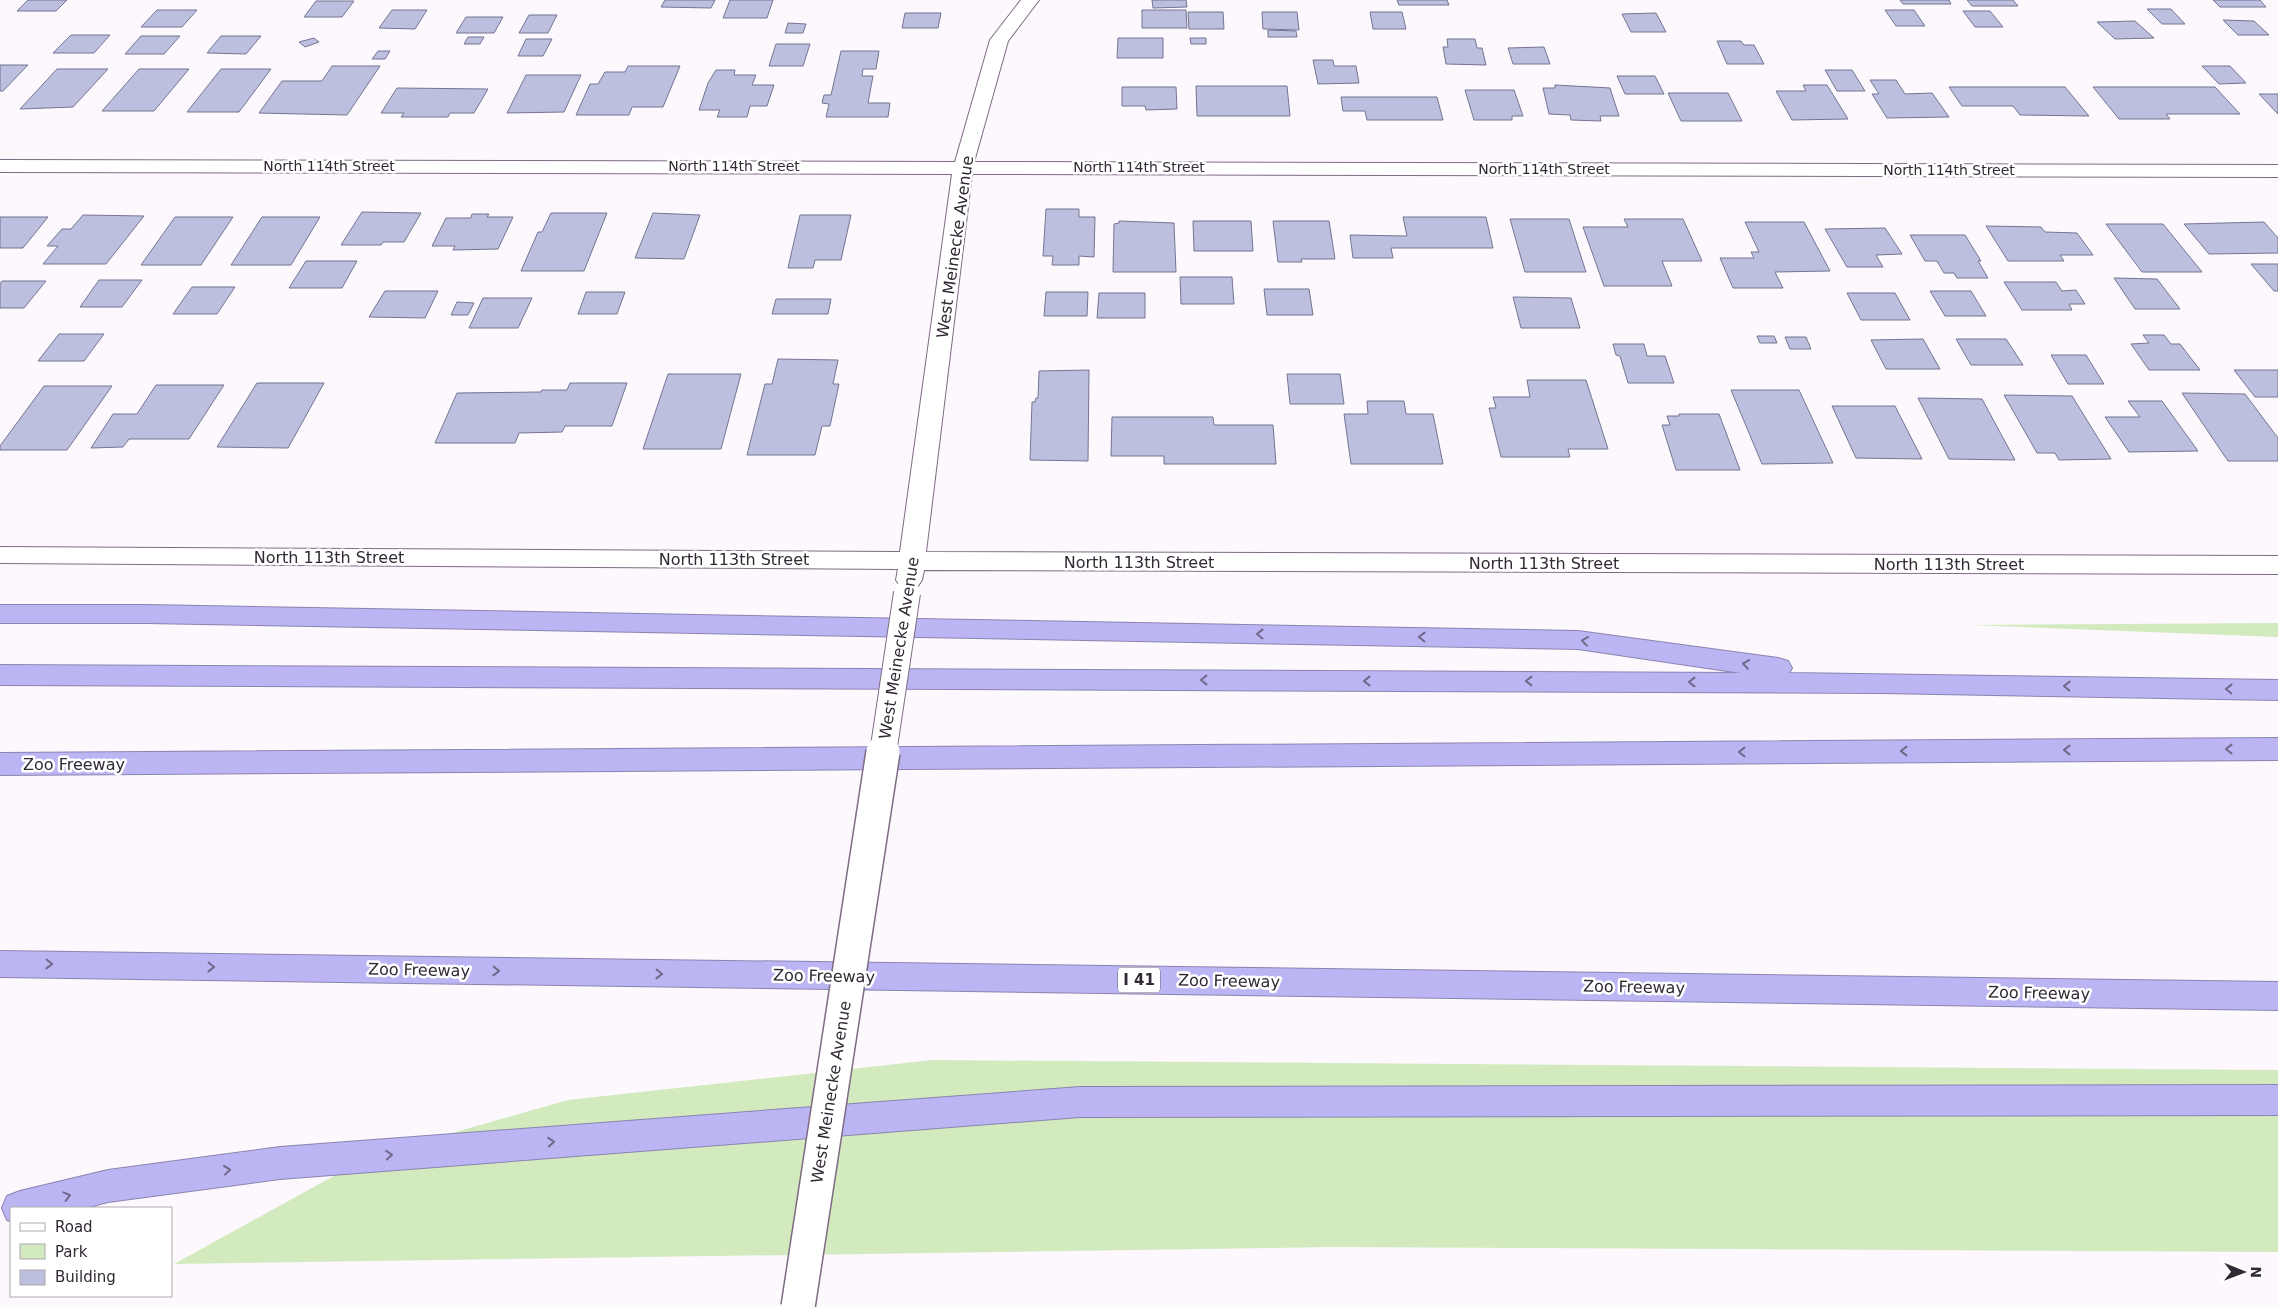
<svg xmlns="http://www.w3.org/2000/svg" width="2278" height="1307" viewBox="0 0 2278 1307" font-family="'DejaVu Sans',sans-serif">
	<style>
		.green { fill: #d3eabe }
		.building { fill: #bdbfde; stroke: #737592 }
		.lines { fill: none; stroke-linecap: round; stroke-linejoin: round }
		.street-casing { stroke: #7e6a82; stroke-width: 2 }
		.highway-casing { stroke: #8b84b0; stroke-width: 2 }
		.street { fill: #fff; fill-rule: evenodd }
		.highway { fill: #bcb5f3; fill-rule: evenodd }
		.street-bridge-far1-casing { stroke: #7e6a82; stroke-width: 28; stroke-linecap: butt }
		.street-bridge-casing { stroke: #7e6a82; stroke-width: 36; stroke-linecap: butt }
		.street-bridge-far1 { stroke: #fff; stroke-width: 26 }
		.street-bridge { stroke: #fff; stroke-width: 33 }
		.oneway { stroke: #706889 }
		.labels { text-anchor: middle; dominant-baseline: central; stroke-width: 5; stroke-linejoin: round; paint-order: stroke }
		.far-street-label { font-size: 14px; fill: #312933; stroke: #fff }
		.shield { fill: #fff; stroke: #6f6970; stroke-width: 1 }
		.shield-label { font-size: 15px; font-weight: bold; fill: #312933 }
		.street-label { font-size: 16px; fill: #312933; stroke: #fff }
	</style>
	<rect width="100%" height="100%" fill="#fcf8fd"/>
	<path class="green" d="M2278,623V637L1969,625Z
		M933,1060L2278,1070V1252L1334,1247L174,1264L368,1157L568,1100Z"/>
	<path class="building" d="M28,0H67L56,11H17Z
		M665,0H715L711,8L661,7Z
		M730,0H773L767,18H723Z
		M1152,0H1186L1187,7L1153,8Z
		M1397,0H1447L1449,5H1399Z
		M1900,0H1949L1951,4H1903Z
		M1967,0H2013L2018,6H1972Z
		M2213,0H2260L2266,7H2220Z
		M316,1H354L342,17H304Z
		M2147,9H2171L2185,24H2162Z
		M157,10H197L182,27H141Z
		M392,10H427L415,29L379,28Z
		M1142,10H1186L1187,28H1142Z
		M1885,10H1914L1925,26H1896Z
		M1963,11H1990L2003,27H1975Z
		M1188,12H1223L1224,29H1189Z
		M1262,12H1297L1299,30L1263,29Z
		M1370,12H1402L1406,29H1373Z
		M905,13H941L938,28H902Z
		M1656,13L1666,32H1631L1622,14Z
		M529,15H557L548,33H519Z
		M466,17H503L494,33H456Z
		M2223,20L2254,21L2269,35H2238Z
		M2135,21L2154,38L2115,39L2097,22Z
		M788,23L806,24L803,33H785Z
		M1268,30L1296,31L1297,37H1268Z
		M71,35H110L94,53H53Z
		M141,36H180L164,54H125Z
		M221,36H261L246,54L207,53Z
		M468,37H484L480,44H464Z
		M314,38L319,42L305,47L299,42Z
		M1118,38H1163V58H1117Z
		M1190,38H1206V44H1191Z
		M526,39H552L543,56H518Z
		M1447,39H1475L1477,48H1482L1486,65L1446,64L1443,47H1448Z
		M1717,41H1741L1744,45H1754L1764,64H1727Z
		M776,44H810L803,66H769Z
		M1544,47L1550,64H1513L1508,48Z
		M378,51H390L385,59H372Z
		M841,51H879L876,69H863L862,76H873L868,103H890L888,117H826L829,104L822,103L824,95H831Z
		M1313,60H1333L1334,66H1356L1359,83L1318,84Z
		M0,65H28L3,91H0Z
		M332,66H380L347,115L259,113L282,81H322Z
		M628,66H680L663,107H632L629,115H576L590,84H598L605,72H625Z
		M2202,66H2230L2246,83L2219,84Z
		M57,69H108L73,107L20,109Z
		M139,69H189L154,111H102Z
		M221,69H271L239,112H187Z
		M716,70H735L734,75H756L752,85H774L767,106H750L747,117H717L720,110H699L708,83Z
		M1825,70H1852L1865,91H1837Z
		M526,75H581L564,112L507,113Z
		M1617,76H1655L1664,94H1625Z
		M1870,80H1896L1905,94L1932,93L1949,117L1887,118L1872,94H1879Z
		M1555,85L1610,88L1619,116H1600L1601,121L1571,120L1570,115L1549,114L1543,88H1555Z
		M1803,85H1827L1848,119L1792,120L1776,91H1806Z
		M1196,86H1287L1290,116H1197Z
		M1122,87H1176L1177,109L1146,110L1145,106H1122Z
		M1949,87H2065L2089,116L2020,115L2013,106H1962Z
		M2093,87H2215L2240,114H2166L2170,119H2119Z
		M397,88L488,89L474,113H450L448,117H401L404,113H381Z
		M1465,90H1514L1523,116H1512V120H1474Z
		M1668,93H1728L1742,121H1681Z
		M2259,94H2278V114Z
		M1341,97H1437L1443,120H1367L1365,111H1343Z
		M1046,209H1079V217H1095L1094,257L1079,256V265H1052L1053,256H1043Z
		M362,212L421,213L404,242H383L381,245H341Z
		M551,213H607L584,271H521L538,232H542Z
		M653,213L700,215L684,259L635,258Z
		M472,214H489L487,217H513L498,249L453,250L455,246H432L446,218H471Z
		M83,215L144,216L106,264H43L58,246H47L62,229H71Z
		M800,215H851L841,260H815L813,268H788Z
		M0,217H48L23,248H0Z
		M175,217H233L201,265H141Z
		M262,217H320L291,265H231Z
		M1403,217H1486L1493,248H1391L1393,258H1353L1350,235L1407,236Z
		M1510,219H1569L1586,272H1525Z
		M1624,219H1683L1702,261H1662L1672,286H1604L1583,227H1628Z
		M1119,221L1174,223L1176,272H1113L1114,224L1119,223Z
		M1193,221H1251L1253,251H1194Z
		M1273,221H1329L1335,259H1301L1302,262H1278Z
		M1745,222H1804L1830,271L1775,272L1783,288H1733L1720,258H1754L1751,252H1759Z
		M2264,222L2278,238V253L2209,254L2184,224Z
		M2106,224H2163L2202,272H2142Z
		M1986,226L2041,227L2045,232L2077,233L2093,255H2060L2064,261H2008Z
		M1885,228L1902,254L1876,255L1883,267H1847L1825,229Z
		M1910,235H1965L1981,261H1978L1988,278H1957L1954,273H1944L1937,261H1925Z
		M306,261H357L342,288H289Z
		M2251,264H2278V291H2274Z
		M1180,277H1232L1234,304H1181Z
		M2114,278L2157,279L2180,309H2135Z
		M99,280H142L122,307H80Z
		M2,281H46L24,308H0V284Z
		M2004,282H2056L2062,291L2076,290L2085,304H2069L2072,310H2022Z
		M192,287H235L217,314H173Z
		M1264,289H1309L1313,315H1267Z
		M385,291H438L425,318L369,317Z
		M1930,291H1971L1986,316H1945Z
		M586,292H625L617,314H578Z
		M1046,292H1088L1087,316H1044Z
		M1099,293H1145V318H1097Z
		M1847,293H1895L1910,320H1861Z
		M1513,297L1571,298L1580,328H1521Z
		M483,298H532L518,328H469Z
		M776,299H831L828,314H772Z
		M457,302L474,303L468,315H451Z
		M59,334H104L84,361H38Z
		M2143,335H2164L2171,344H2180L2200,370H2149L2131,344L2149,343Z
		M1757,336H1774L1777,343H1760Z
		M1785,337H1806L1811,349H1790Z
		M1923,339L1940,369H1886L1871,340Z
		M1956,339H2006L2023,365H1971Z
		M1613,344H1644L1647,356H1665L1674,383H1628L1620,356L1616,355Z
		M2051,355H2086L2104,384H2068Z
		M778,359L838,360L833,384H839L830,426H822L815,455H747L765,384H772Z
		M1089,370L1088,461L1030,460L1032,402H1035L1036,398H1038L1039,371Z
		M2234,370H2278V397H2255Z
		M668,374H741L721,449H643Z
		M1287,374H1340L1344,404H1290Z
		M1527,380H1586L1608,449H1568L1570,457H1501L1489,408H1496L1493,397H1530Z
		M257,383H324L288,448L217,447Z
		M570,383H627L612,426H565L562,432L519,433L515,443H435L457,393L541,392L542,390H567Z
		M156,385H224L189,439H129L123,447L91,448L113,414H137Z
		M44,386H112L67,450H0V446Z
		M1731,390H1799L1833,463L1762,464Z
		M2182,393L2245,394L2278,438V461H2228Z
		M2004,395L2072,396L2111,459L2059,460L2055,453H2037Z
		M1918,398L1982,399L2015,460L1949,459Z
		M1367,401H1404L1406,414H1433L1443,464H1351L1344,414H1368Z
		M2128,401H2162L2198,451L2129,452L2105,417H2140Z
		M1832,406H1895L1922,459L1856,458Z
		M1679,414H1719L1740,470H1676L1662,425H1670L1667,416H1679Z
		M1112,417H1213L1214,425H1273L1276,464H1164V456H1111Z"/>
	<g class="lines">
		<g class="street-casing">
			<path id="street" d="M1021,0H1039L1008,41L974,162L2278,165V177L972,174L926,552L2278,556V574L924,570L922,580L918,586L909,589L900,586L896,580L898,569L0,563V547L900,552L952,174L0,172V160L955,162L990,40Z"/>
		</g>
		<g class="highway-casing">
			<path id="highway" d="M0,605H147L1578,631L1778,658L1788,661L1792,668L1789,673L2278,680V700L1881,693L0,685V665L1741,673L1578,649L147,623H0Z
				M2278,738V760L0,775V753Z
				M0,951L2278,982V1010L0,977Z
				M2278,1085V1115L1080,1117L280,1179L108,1202L85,1208H11V1221L7,1220L2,1208L7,1196L20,1191L108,1170L280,1147L1080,1087Z"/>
		</g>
		<use href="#street" class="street"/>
		<use href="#highway" class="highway"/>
		<g class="street-bridge-far1-casing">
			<path id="street-bridge-far1" d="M883,753L907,593"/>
		</g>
		<g class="street-bridge-casing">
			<path id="street-bridge" d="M798,1307L883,752"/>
		</g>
		<use href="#street-bridge-far1" class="street-bridge-far1"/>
		<use href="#street-bridge" class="street-bridge"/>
	</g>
	<defs><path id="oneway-chevron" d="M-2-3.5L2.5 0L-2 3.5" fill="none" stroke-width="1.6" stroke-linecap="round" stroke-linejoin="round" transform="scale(1.25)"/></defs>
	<g class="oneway">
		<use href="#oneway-chevron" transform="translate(1260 634) rotate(-179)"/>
		<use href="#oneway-chevron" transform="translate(1422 637) rotate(-179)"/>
		<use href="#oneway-chevron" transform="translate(1585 641) rotate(-173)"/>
		<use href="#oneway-chevron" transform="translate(1746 664) rotate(-172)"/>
		<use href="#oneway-chevron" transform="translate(1204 680) rotate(-180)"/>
		<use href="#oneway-chevron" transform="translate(1367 681) rotate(-180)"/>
		<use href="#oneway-chevron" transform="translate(1529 681) rotate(-180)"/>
		<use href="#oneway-chevron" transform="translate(1692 682) rotate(-180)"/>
		<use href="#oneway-chevron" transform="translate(2067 686) rotate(-179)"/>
		<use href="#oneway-chevron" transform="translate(2229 689) rotate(-179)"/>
		<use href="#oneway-chevron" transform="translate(2229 749) rotate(180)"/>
		<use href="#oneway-chevron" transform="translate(2067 750) rotate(180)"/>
		<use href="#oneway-chevron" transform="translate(1904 751) rotate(180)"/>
		<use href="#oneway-chevron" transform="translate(1742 752) rotate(180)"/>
		<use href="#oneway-chevron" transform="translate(49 964) rotate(1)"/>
		<use href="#oneway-chevron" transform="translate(211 967) rotate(1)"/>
		<use href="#oneway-chevron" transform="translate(496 971) rotate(1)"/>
		<use href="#oneway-chevron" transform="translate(659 974) rotate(1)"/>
		<use href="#oneway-chevron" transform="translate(551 1142) rotate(-4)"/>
		<use href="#oneway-chevron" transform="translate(389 1155) rotate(-4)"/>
		<use href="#oneway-chevron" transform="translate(227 1170) rotate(-7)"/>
		<use href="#oneway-chevron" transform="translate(67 1196) rotate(-14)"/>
	</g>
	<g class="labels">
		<g class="far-street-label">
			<text x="329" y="166">North 114th Street</text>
			<text x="734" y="166">North 114th Street</text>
			<text x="1139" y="167">North 114th Street</text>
			<text x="1544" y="169">North 114th Street</text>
			<text x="1949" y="170">North 114th Street</text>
		</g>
		<rect class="shield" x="1118" y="967.5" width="42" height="25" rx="4"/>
		<g class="shield-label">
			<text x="1139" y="980">I 41</text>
		</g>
		<g class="street-label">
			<text transform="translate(955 247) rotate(-82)">West Meinecke Avenue</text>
			<text x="329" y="557">North 113th Street</text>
			<text x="734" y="559">North 113th Street</text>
			<text x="1139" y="562">North 113th Street</text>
			<text x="1544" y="563">North 113th Street</text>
			<text x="1949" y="564">North 113th Street</text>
			<text transform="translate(899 648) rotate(-81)">West Meinecke Avenue</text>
			<text x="74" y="764">Zoo Freeway</text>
			<text transform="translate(419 970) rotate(1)">Zoo Freeway</text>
			<text transform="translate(824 976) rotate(1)">Zoo Freeway</text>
			<text transform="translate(1229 981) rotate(1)">Zoo Freeway</text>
			<text transform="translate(1634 987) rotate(1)">Zoo Freeway</text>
			<text transform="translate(2039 993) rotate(1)">Zoo Freeway</text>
			<text transform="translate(831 1092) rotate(-81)">West Meinecke Avenue</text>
		</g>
	</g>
	<rect x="10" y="1207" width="162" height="90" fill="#ffffff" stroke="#ada9ad"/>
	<rect x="20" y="1223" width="25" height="8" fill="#ffffff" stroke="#ada9ad"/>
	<text x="55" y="1232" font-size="15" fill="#312933">Road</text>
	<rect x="20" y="1244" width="25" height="15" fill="#d3eabe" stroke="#ada9ad"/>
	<text x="55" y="1257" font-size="15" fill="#312933">Park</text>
	<rect x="20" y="1270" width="25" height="15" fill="#bdbfde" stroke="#ada9ad"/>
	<text x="55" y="1282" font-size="15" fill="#312933">Building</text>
	<g transform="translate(2243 1272) rotate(91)" stroke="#ffffff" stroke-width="4" paint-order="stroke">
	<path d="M0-4L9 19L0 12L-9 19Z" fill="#312933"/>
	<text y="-8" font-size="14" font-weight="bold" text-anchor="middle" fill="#312933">N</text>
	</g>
</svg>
